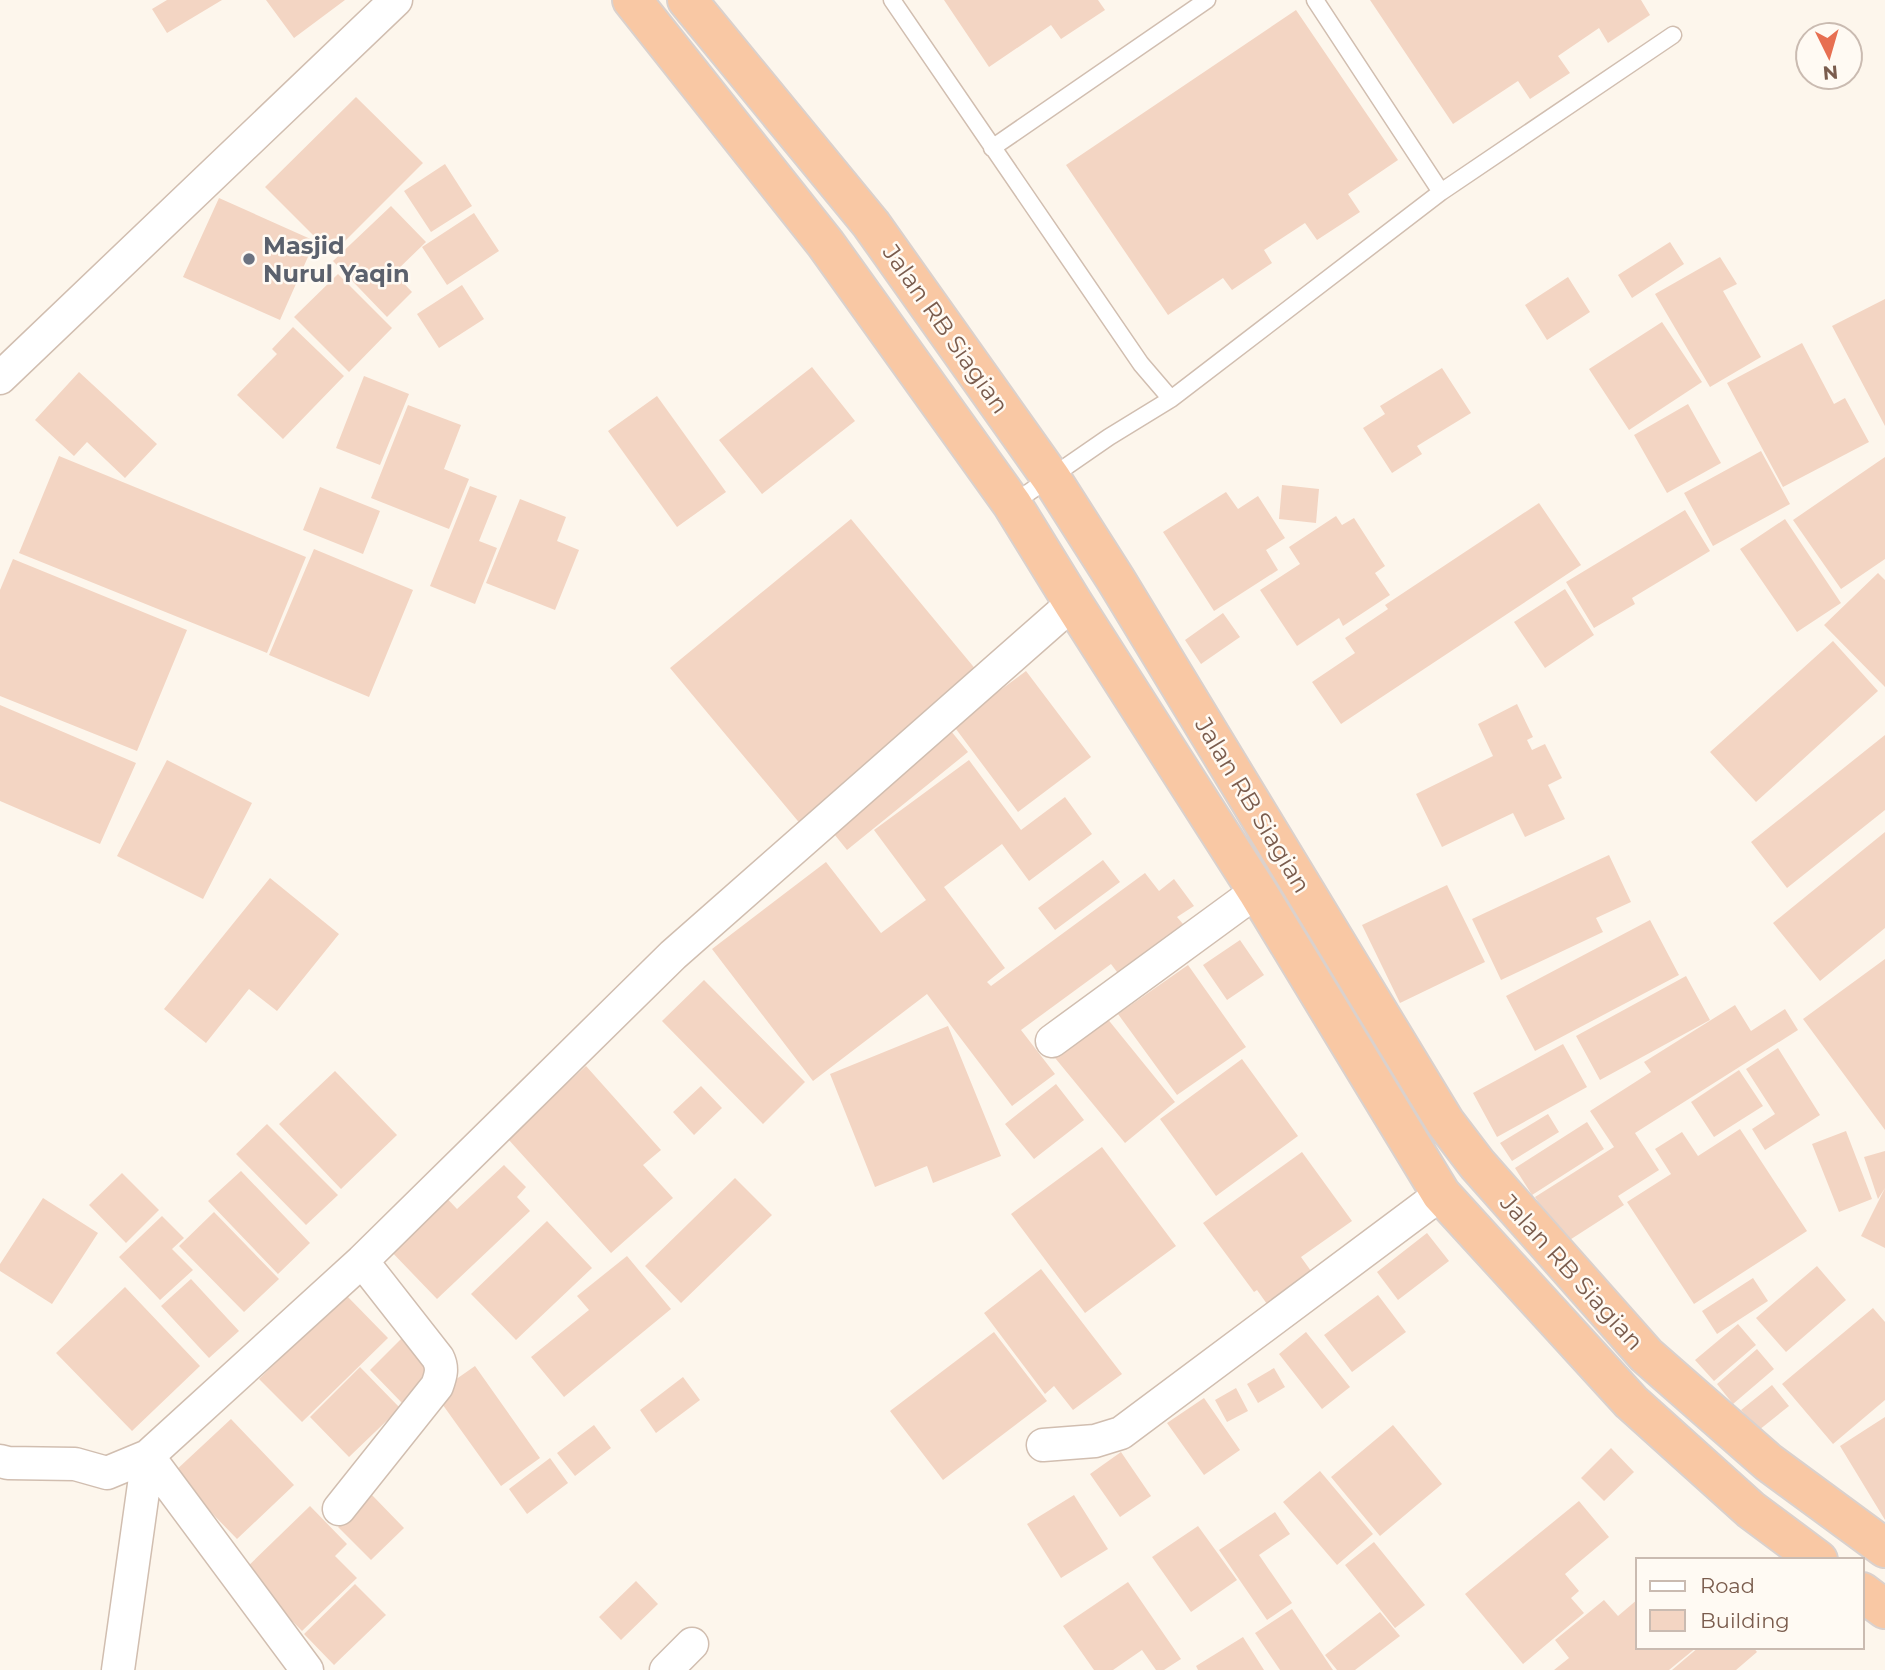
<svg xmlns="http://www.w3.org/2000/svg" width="1885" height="1670" viewBox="0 0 1885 1670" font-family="Montserrat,sans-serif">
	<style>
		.building { fill: #f3d5c3 }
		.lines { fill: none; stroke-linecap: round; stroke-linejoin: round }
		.service-casing { stroke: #d1beb0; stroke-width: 19 }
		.minor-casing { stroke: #d1beb0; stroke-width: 35 }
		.trunk-casing { stroke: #dad1cd; stroke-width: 42 }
		.service { stroke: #fff; stroke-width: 16 }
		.minor { stroke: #fff; stroke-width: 32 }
		.trunk { stroke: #f9c8a4; stroke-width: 38 }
		.worship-dot { fill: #6b7280; stroke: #fffaf3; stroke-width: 2.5 }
		.labels { text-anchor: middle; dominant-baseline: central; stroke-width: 5; stroke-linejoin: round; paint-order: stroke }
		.worship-label { font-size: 24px; font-weight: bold; fill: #5b616d; stroke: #fffaf3; text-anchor: start }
		.street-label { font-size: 24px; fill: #7a5c4d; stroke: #fffaf3 }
	</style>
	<rect width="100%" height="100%" fill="#fdf6ec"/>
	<path class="building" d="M167,0H222L167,33L152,9Z
		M266,0H345L294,38Z
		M944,0H1098L1105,10L1061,39L1051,25L989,67Z
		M1370,0H1641L1650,15L1608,43L1599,28L1558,56L1570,73L1530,99L1518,81L1453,124Z
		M1296,10L1398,160L1348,194L1360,212L1317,240L1305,223L1264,250L1272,263L1232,290L1223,278L1168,315L1066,165Z
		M356,97L423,163L332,254L265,187Z
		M445,164L472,206L431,232L404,191Z
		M219,198L315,241L280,320L183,277Z
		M391,206L426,242L394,273L412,292L387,317L333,261Z
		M474,213L499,251L447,285L422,247Z
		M1670,242L1684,264L1632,298L1618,275Z
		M1720,257L1737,284L1723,291L1761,357L1710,387L1655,294Z
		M338,274L392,328L349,372L294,317Z
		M1568,277L1590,312L1547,340L1525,305Z
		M462,285L484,319L439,348L417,314Z
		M1885,299V426L1832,326Z
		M1662,322L1702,382L1629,430L1589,369Z
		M293,327L344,376L283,439L237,395L277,354L272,349Z
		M1802,343L1834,404L1845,398L1869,442L1783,487L1727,383Z
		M812,367L855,421L762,494L719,440Z
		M1442,368L1471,413L1417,446L1422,454L1392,473L1363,428L1385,414L1380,406Z
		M79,372L157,444L125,478L87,442L74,456L35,420Z
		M364,376L409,394L380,465L336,448Z
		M657,396L726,492L677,527L608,431Z
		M1688,404L1721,463L1667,493L1634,435Z
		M408,405L461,425L444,469L469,479L449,529L371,498Z
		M1761,451L1790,504L1713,546L1684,493Z
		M59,456L306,557L267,653L19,553Z
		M1885,457V559L1841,589L1793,520Z
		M1282,485L1319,489L1316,523L1279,519Z
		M470,486L497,496L479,541L497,548L475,604L430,586Z
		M320,487L380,511L363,554L303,530Z
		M1226,492L1238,509L1258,496L1285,538L1266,550L1278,570L1214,611L1163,532Z
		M520,499L566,517L557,541L579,550L555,610L486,583Z
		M1539,503L1581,565L1341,724L1312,682L1355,653L1345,638L1388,609L1385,605Z
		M1685,510L1710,551L1632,598L1635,604L1594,628L1566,582Z
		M1336,516L1342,525L1354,518L1385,566L1375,573L1390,595L1343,626L1339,618L1297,646L1260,590L1300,564L1289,547Z
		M851,519L982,677L802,826L670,668Z
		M1785,519L1841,603L1797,632L1740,549Z
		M314,549L413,590L369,697L269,655Z
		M13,559L187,630L137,751L0,696V590Z
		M1878,573L1885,580V687L1824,625Z
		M1565,589L1594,635L1545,668L1514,622Z
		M1223,613L1240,637L1201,664L1185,640Z
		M1833,641L1878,691L1756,802L1710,752Z
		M1026,671L1091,757L1018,812L953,725Z
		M1517,704L1533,737L1527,740L1532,750L1545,744L1562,778L1548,785L1565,819L1525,837L1513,813L1442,847L1416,794L1493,756L1478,724Z
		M0,705L136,763L100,844L0,801Z
		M947,726L968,752L847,850L826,824Z
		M1885,735V810L1787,888L1751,842Z
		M167,760L252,803L203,899L117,856Z
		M969,760L1021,830L1065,797L1092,834L1029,881L1002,844L944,887L1005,968L987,982L991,986L1145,873L1159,891L1174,879L1194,906L1177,917L1189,931L1123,980L1111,964L1021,1030L1055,1074L1012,1106L927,994L813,1081L712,949L826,862L881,933L926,900L874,830Z
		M1885,832V928L1820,981L1773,923Z
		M1609,855L1631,902L1596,918L1603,932L1501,980L1472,919Z
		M1103,860L1120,882L1055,930L1038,908Z
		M270,878L339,934L277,1011L249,989L206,1043L164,1009Z
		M1447,885L1485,962L1400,1003L1362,925Z
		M1650,920L1679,975L1535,1051L1506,996Z
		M1240,940L1264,975L1227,1000L1203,965Z
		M1885,959V1130L1803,1019Z
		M1188,965L1246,1047L1177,1095L1118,1014Z
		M1686,976L1710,1020L1600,1080L1576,1036Z
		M704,980L805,1082L763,1124L662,1021Z
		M1735,1005L1751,1031L1785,1009L1798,1030L1635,1133L1659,1170L1618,1196L1624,1205L1565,1243L1535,1197L1614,1147L1590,1111L1651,1072L1644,1062Z
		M1102,1012L1175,1102L1125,1143L1051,1053Z
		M948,1026L1001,1156L933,1183L927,1166L875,1187L830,1074Z
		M1563,1044L1587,1087L1497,1137L1473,1093Z
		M1778,1048L1820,1115L1765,1150L1752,1129L1775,1114L1746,1069Z
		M1242,1059L1298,1136L1216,1196L1160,1119Z
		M586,1066L661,1150L643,1165L673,1198L611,1253L507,1138Z
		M1739,1070L1763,1106L1714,1137L1691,1102Z
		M335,1071L397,1135L341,1189L279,1124Z
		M1056,1084L1084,1120L1034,1159L1005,1124Z
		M701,1086L722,1108L694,1135L673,1112Z
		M1548,1114L1559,1132L1512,1161L1500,1143Z
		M1587,1122L1604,1149L1532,1195L1515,1168Z
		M267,1124L338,1195L306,1225L236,1154Z
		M1740,1129L1807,1231L1694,1304L1627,1202L1671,1174L1655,1149L1682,1132L1698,1156Z
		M1846,1131L1872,1199L1839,1212L1812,1144Z
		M1102,1147L1176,1246L1085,1313L1011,1214Z
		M1885,1151V1188L1878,1199L1864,1157Z
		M1302,1152L1352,1221L1301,1257L1316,1278L1272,1311L1257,1290L1254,1292L1203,1223Z
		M504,1165L526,1187L517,1197L530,1211L437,1299L386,1246L442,1193L457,1209Z
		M241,1171L310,1243L278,1274L208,1201Z
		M122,1173L159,1210L126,1243L89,1205Z
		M735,1178L772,1215L681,1303L645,1266Z
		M1885,1188V1248L1861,1236Z
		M43,1198L98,1233L52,1304L0,1271V1264Z
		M214,1212L279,1279L244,1312L179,1246Z
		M162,1216L184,1238L172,1249L193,1270L160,1300L119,1257Z
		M547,1221L592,1268L516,1340L471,1294Z
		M1427,1233L1449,1261L1398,1300L1377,1272Z
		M627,1256L671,1309L564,1397L531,1357L589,1310L577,1296Z
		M1817,1266L1846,1300L1786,1352L1756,1318Z
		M1041,1269L1122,1374L1073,1410L1054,1386L1045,1394L984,1313Z
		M1753,1278L1768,1301L1717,1334L1702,1311Z
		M191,1279L239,1331L209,1358L161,1306Z
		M125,1287L200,1366L132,1431L56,1353Z
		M346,1295L388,1338L302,1422L259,1379Z
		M1378,1295L1406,1332L1352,1372L1324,1335Z
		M1873,1308L1885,1322V1400L1833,1444L1782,1384Z
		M1738,1324L1756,1345L1714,1381L1695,1360Z
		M994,1332L1047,1401L943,1480L890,1411Z
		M1306,1332L1350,1387L1322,1409L1279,1354Z
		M406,1334L440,1369L403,1404L370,1370Z
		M1757,1349L1774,1369L1733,1404L1717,1384Z
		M475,1366L540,1458L501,1486L435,1394Z
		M360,1367L400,1408L349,1457L310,1417Z
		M1274,1368L1285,1387L1258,1403L1247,1384Z
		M683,1377L700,1400L656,1433L640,1410Z
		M1772,1385L1789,1406L1759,1430L1741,1410Z
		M1236,1388L1248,1411L1227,1422L1215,1400Z
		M1204,1398L1240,1450L1204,1475L1167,1423Z
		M1885,1417V1520L1840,1446Z
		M231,1419L294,1485L237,1539L173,1473Z
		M594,1425L611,1448L575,1476L557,1453Z
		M1393,1425L1442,1484L1380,1536L1331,1477Z
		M1611,1448L1634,1472L1604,1501L1581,1478Z
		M1121,1452L1151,1496L1120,1517L1090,1474Z
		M550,1458L568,1483L527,1514L509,1489Z
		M1320,1471L1373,1534L1337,1565L1283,1502Z
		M371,1494L404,1528L371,1560L338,1527Z
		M1074,1495L1108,1549L1061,1578L1027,1524Z
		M1579,1501L1609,1537L1565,1574L1579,1591L1571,1598L1584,1613L1523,1664L1465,1594Z
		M310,1506L347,1544L335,1556L357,1578L302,1631L243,1571Z
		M1275,1512L1290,1534L1259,1555L1292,1603L1267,1620L1219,1550Z
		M1198,1526L1237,1580L1191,1612L1152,1557Z
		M1374,1542L1425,1605L1395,1628L1345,1565Z
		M636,1581L658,1604L621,1640L599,1617Z
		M1128,1582L1181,1659L1164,1670H1156L1142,1650L1113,1670H1094L1063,1626Z
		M355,1584L386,1615L334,1665L304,1634Z
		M1638,1599V1647H1697L1669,1670H1554L1569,1658L1555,1640L1604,1600L1618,1616Z
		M1292,1609L1333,1670H1280L1255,1633Z
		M1380,1612L1400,1636L1355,1670H1337L1325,1655Z
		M1243,1637L1264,1670H1198L1196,1666Z
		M1699,1647H1753L1757,1652L1736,1670H1672Z"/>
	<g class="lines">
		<g class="service-casing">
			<path id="service" d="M892,0L1141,364L1171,399
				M1315,0L1441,192
				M992,148L1207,0
				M1012,504L1109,437L1171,399L1441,192L1673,35"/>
		</g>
		<g class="minor-casing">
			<path id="minor" d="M0,378L396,0
				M1052,1041L1257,891
				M1043,1445L1095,1441L1121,1433L1441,1194
				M148,1456L307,1670
				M0,1461L8,1463L75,1464L107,1473L148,1456L362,1261L673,955L1073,603
				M339,1509L437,1386C441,1375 443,1368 438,1358L362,1261
				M118,1670L148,1456
				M666,1670L692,1644"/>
		</g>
		<g class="trunk-casing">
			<path id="trunk" d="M632,0L825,243L1012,504L1073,603L1257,891L1441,1194L1631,1402L1751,1510L1818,1560
				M687,0L871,224L1051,478L1116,580L1445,1122L1477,1164L1646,1355L1768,1462L1885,1548
				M1862,1592L1885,1609"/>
		</g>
		<use href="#service" class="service"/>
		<use href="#minor" class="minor"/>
		<use href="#trunk" class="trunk"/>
	</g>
	<circle class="worship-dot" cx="249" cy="259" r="7"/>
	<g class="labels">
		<g class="worship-label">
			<text x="263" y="245">Masjid<tspan x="263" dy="28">Nurul Yaqin</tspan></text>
		</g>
		<g class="street-label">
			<text transform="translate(946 329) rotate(55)">Jalan RB Siagian</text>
			<text transform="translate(1253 805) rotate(59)">Jalan RB Siagian</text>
			<text transform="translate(1572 1272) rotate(48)">Jalan RB Siagian</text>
		</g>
	</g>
	<rect x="1636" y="1558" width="228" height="91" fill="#fffaf3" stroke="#cabbb1" stroke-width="2"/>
	<rect x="1650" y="1581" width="35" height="10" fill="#ffffff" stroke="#cabbb1" stroke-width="2"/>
	<text x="1700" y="1593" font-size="21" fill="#7a5c4d">Road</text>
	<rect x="1650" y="1610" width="35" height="21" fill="#f3d5c3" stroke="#cabbb1" stroke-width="2"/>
	<text x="1700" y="1628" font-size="21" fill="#7a5c4d">Building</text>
	<g transform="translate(1829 56) rotate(175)"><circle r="33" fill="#fffaf3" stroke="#cabbb1" stroke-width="2"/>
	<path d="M0-5L12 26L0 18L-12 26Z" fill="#e76f51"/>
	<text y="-10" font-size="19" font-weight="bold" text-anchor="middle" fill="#7a5c4d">N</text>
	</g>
</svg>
